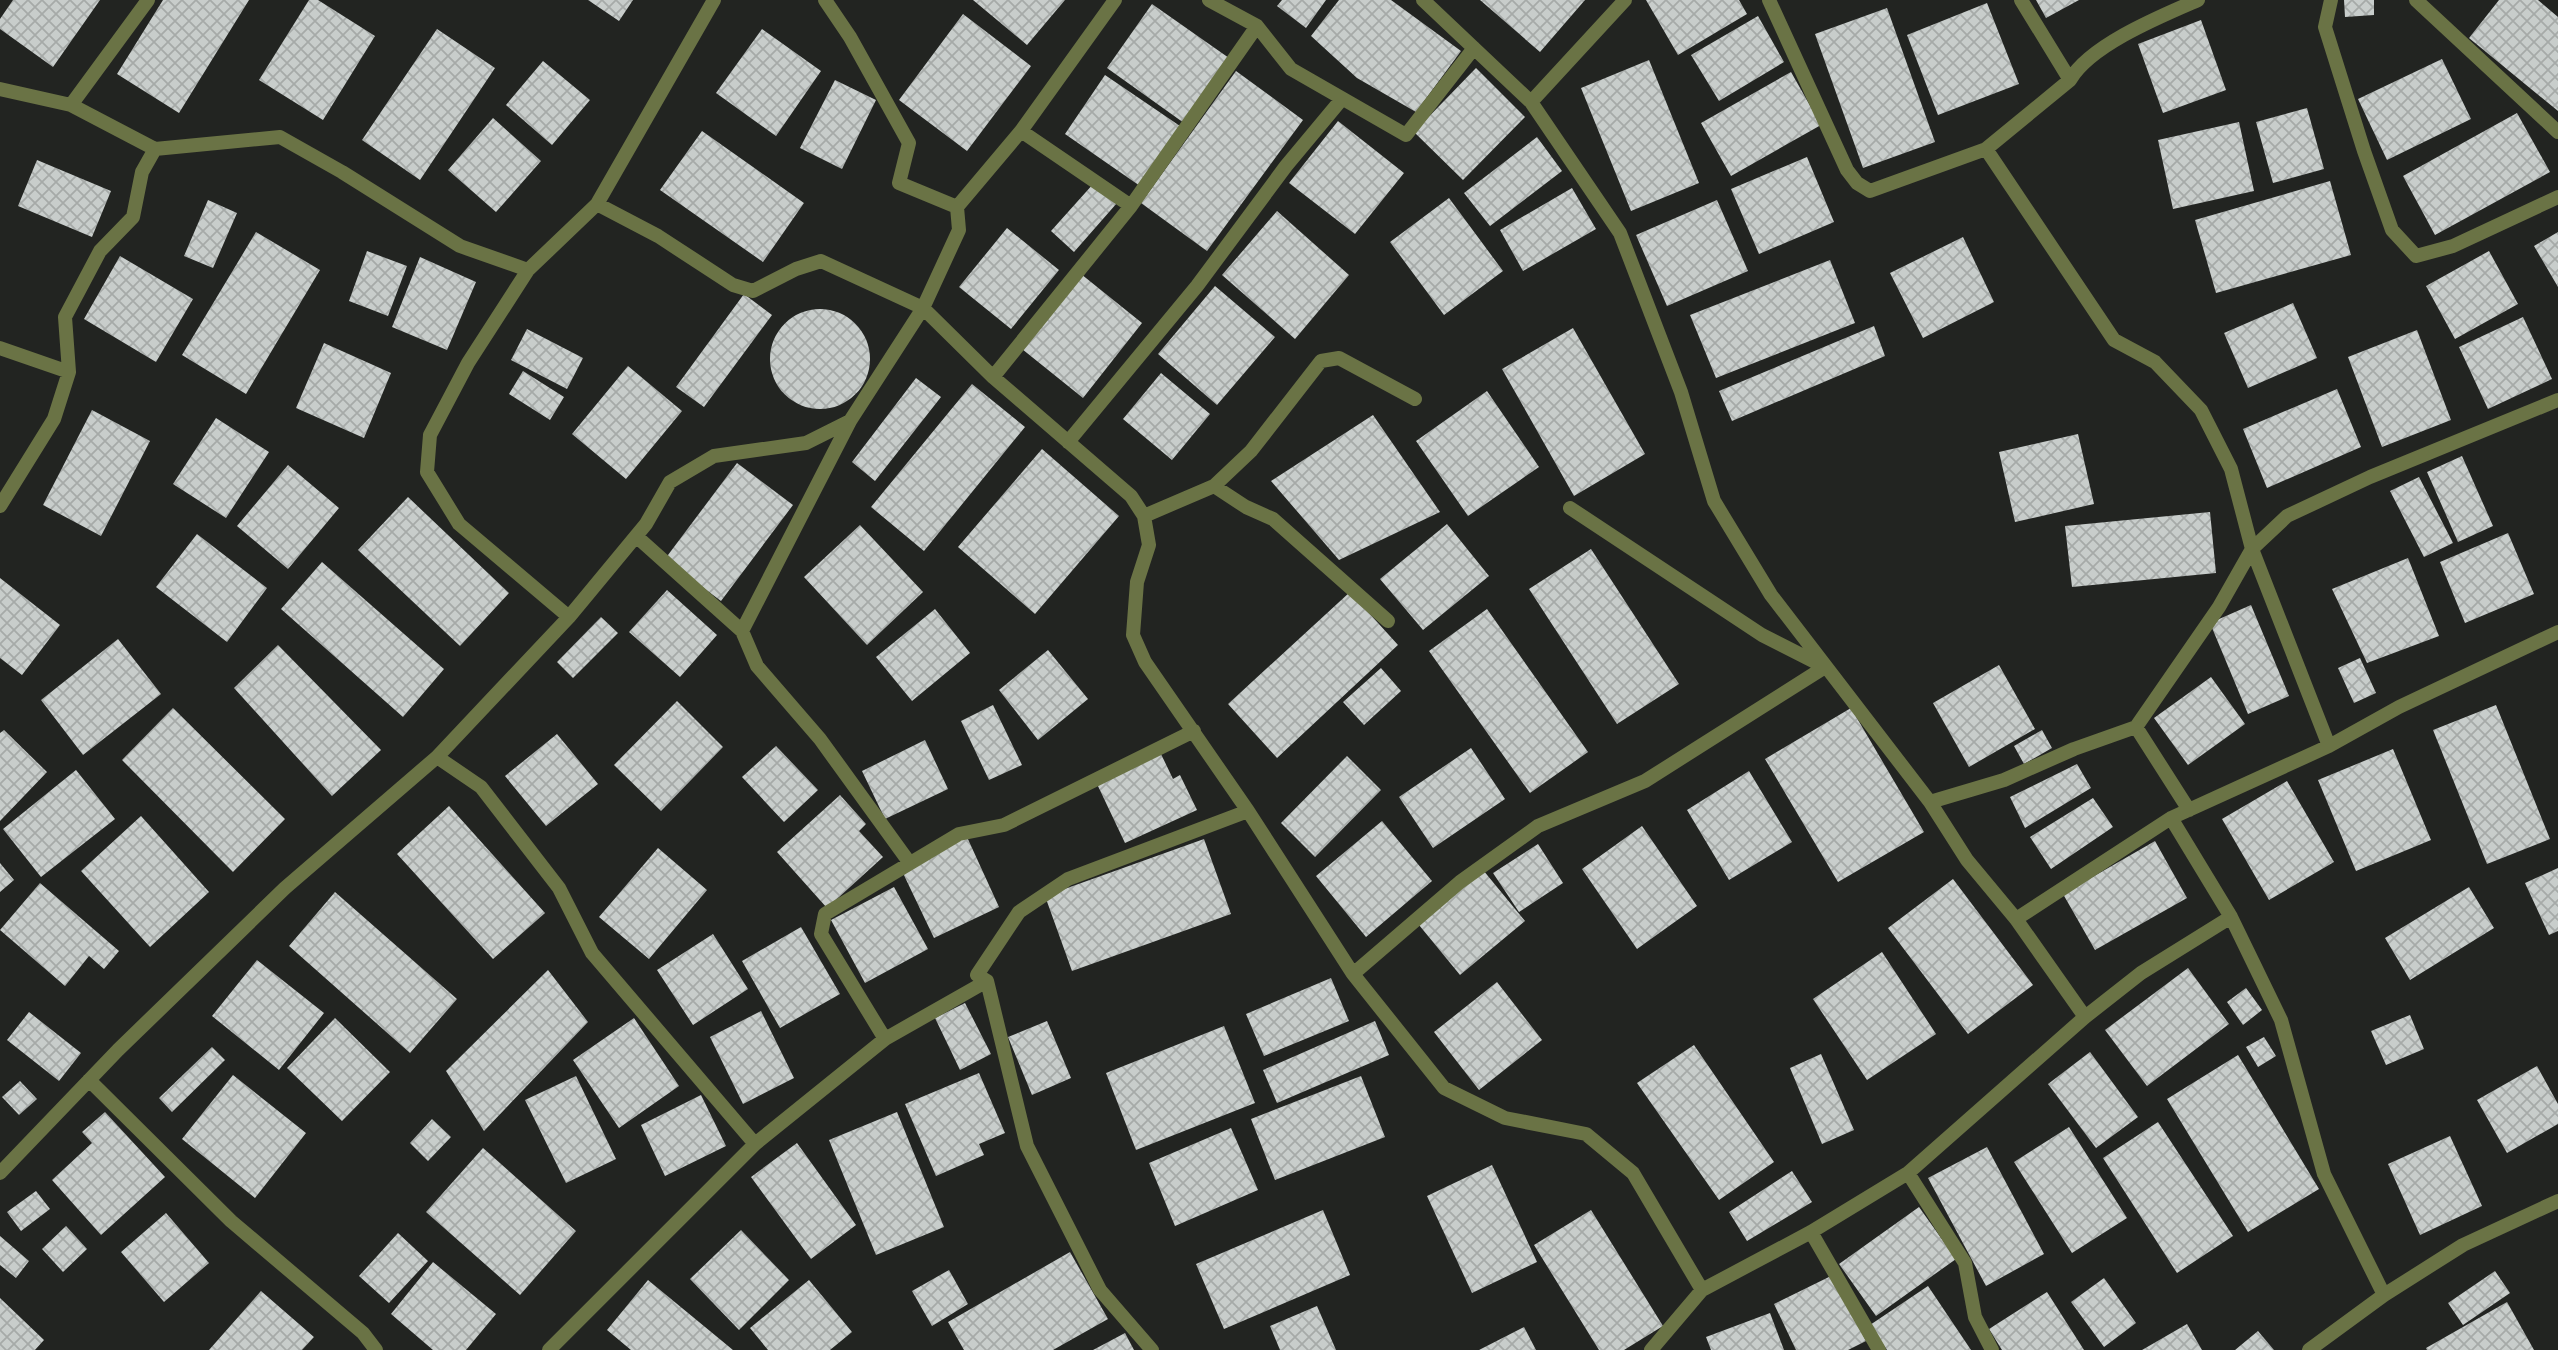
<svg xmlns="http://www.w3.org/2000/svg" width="2558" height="1350" viewBox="0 0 2558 1350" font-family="Ubuntu,sans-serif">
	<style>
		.building { fill: url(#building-cross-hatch) }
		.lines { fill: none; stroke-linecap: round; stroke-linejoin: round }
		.street { stroke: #6a7345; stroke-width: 14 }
	</style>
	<defs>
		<pattern id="building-cross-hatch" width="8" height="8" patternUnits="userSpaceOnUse" patternTransform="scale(1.75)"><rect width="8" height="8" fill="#c8cdcb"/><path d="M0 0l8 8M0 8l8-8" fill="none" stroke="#a6aaa8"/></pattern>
	</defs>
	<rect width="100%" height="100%" fill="#222421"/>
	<path class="building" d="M13,0H100L53,67L0,29V19Z
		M163,0H249L179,113L117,74Z
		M309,0H318L375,36L323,120L259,80Z
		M588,0H633L619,21Z
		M973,0H1065L1027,45Z
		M1282,0H1326L1306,28L1277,6Z
		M1339,0H1391L1461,51L1416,112L1357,78L1311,36Z
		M1480,0H1585L1540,52Z
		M1646,0H1739L1747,14L1678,55Z
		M2036,0H2079L2046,18Z
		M2344,0H2374V15L2345,17Z
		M2499,0H2538L2558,17V111L2469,38Z
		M1987,3L2019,84L1938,115L1907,35Z
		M1152,4L1229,58L1184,123L1107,68Z
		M1887,8L1935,142L1863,168L1815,34Z
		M963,14L1031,66L967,151L899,100Z
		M1758,16L1784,62L1719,101L1691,55Z
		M2201,20L2226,90L2163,113L2138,44Z
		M437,29L495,68L420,180L362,140Z
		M762,29L821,71L776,136L716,93Z
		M2442,59L2471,119L2387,160L2358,99Z
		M1649,60L1699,183L1631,211L1581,88Z
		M543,61L590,100L552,145L506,105Z
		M1476,68L1525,117L1463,180L1414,132Z
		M1236,71L1303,120L1207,251L1141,203Z
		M1791,72L1821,125L1731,176L1701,123Z
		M1105,75L1180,126L1140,186L1065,134Z
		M835,80L876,100L842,169L800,148Z
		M2307,108L2324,169L2273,183L2256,122Z
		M2517,113L2550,172L2435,235L2403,176Z
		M493,118L541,161L496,212L448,170Z
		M1338,121L1404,173L1355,234L1289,183Z
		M2239,122L2254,191L2173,209L2158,140Z
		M702,131L804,203L763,262L660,190Z
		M1537,137L1562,171L1490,226L1464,193Z
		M1807,157L1834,222L1759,254L1731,189Z
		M37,160L111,191L92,237L18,206Z
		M2330,181L2351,255L2216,293L2195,220Z
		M1094,183L1117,203L1074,252L1051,231Z
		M1572,188L1596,229L1523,271L1500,230Z
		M1449,198L1503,271L1444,315L1390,242Z
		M208,200L237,213L213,268L184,256Z
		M1717,200L1748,271L1667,306L1636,235Z
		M1277,211L1349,275L1295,339L1222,275Z
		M1007,228L1059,270L1011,329L959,287Z
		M256,232L320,270L246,394L182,355Z
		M2558,232V287L2534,246Z
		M1963,237L1994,302L1923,338L1890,273Z
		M367,251L407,266L388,316L349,301Z
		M2489,251L2518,304L2455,339L2426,286Z
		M120,256L193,299L156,362L84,319Z
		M420,257L476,282L447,350L392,327Z
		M1830,260L1855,323L1716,378L1690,315Z
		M1081,274L1142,323L1083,398L1022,349Z
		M1215,286L1275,337L1217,405L1158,354Z
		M744,294L772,315L704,407L676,387Z
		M2293,303L2317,358L2248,388L2224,333Z
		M770 359a50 50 0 1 1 100 0a50 50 0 1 1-100 0Z
		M2523,317L2552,379L2488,409L2459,347Z
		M1874,326L1885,356L1732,421L1719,391Z
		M1573,328L1645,454L1574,496L1502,369Z
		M527,329L583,358L567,389L511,360Z
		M2417,330L2451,420L2382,447L2348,357Z
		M324,343L391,373L364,438L296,408Z
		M628,366L682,411L626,479L572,434Z
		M523,371L564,397L550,420L509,394Z
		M1161,373L1210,414L1172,460L1123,419Z
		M916,378L941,397L875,481L852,462Z
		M972,384L1025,427L924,551L871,507Z
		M2337,389L2361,447L2267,488L2243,429Z
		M1487,391L1539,467L1468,516L1416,441Z
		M92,410L150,441L101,536L43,505Z
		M1373,415L1440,512L1339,560L1271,481Z
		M216,418L269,452L226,518L173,484Z
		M2078,434L2094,504L2015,522L1999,452Z
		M1042,449L1119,516L1035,614L958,547Z
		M2462,456L2493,526L2458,542L2427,472Z
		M737,463L793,505L721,601L665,559Z
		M288,465L339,508L288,569L237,526Z
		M2419,477L2453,543L2424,557L2390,491Z
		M408,497L509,593L460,646L358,550Z
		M2210,512L2216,573L2072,587L2065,526Z
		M1447,524L1489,576L1423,630L1380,579Z
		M860,525L923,592L867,645L804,577Z
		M2508,533L2534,594L2465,623L2440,562Z
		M197,534L267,588L227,642L156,587Z
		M1591,549L1679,684L1617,724L1529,589Z
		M2408,558L2439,636L2367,663L2332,589Z
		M322,562L444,669L403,717L281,609Z
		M0,578L60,625L22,675L0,658Z
		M667,590L717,635L680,677L629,632Z
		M1350,592L1398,645L1277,758L1228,704Z
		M2251,605L2289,696L2248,714L2210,623Z
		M935,609L970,653L912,701L876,657Z
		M1487,609L1588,752L1530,793L1429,651Z
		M601,617L618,633L573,678L557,662Z
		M118,639L161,694L83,755L41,700Z
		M278,645L381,750L332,796L234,688Z
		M1048,650L1088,699L1038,740L999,690Z
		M2360,658L2376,693L2354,703L2338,668Z
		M1999,665L2035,729L1969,767L1933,703Z
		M1381,668L1401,691L1364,725L1343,702Z
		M2211,677L2245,724L2188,765L2154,718Z
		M677,701L723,747L661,811L614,765Z
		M993,705L1022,765L989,780L961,721Z
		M2496,705L2550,839L2487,864L2433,730Z
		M173,708L285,819L233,872L122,760Z
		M1851,708L1924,832L1838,882L1765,759Z
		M4,730L47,772L0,821V733Z
		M2042,730L2052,748L2024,764L2014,746Z
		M557,734L598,784L546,826L505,776Z
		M925,740L948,789L885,819L862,771Z
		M776,746L818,790L784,822L742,777Z
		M1471,748L1505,799L1433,848L1399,797Z
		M2393,749L2431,840L2356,871L2318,780Z
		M1161,754L1173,779L1180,775L1197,810L1125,843L1097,784Z
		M1347,756L1381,790L1315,857L1281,823Z
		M2077,764L2091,788L2025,828L2010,797Z
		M76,770L115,819L41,877L3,829Z
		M1749,771L1792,842L1729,880L1687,810Z
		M2287,781L2334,862L2269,900L2222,819Z
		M840,795L866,824L859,831L883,857L827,908L777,852Z
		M2093,798L2113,827L2051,869L2030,837Z
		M449,806L545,913L493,959L397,854Z
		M141,816L209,892L150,947L81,871Z
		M1382,821L1432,881L1366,937L1316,876Z
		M1642,826L1697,906L1637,949L1582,869Z
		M967,837L999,907L934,938L901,869Z
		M1204,839L1231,914L1072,971L1045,896Z
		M2155,841L2187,898L2095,950L2063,894Z
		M1538,844L1563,883L1519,912L1493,873Z
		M658,848L707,890L649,959L599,917Z
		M0,863L14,880L0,892Z
		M2558,868V931L2549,935L2525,883Z
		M1483,870L1525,921L1460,975L1419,925Z
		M1953,879L2033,985L1968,1034L1888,928Z
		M40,883L119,951L104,969L89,956L65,986L0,930Z
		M894,887L928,949L865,983L831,920Z
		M2469,887L2494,928L2410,980L2385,938Z
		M335,892L457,999L410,1053L289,946Z
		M801,927L840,994L780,1028L742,961Z
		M713,934L748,989L693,1025L657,970Z
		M1882,952L1936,1034L1867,1080L1813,999Z
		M257,960L324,1013L279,1070L212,1016Z
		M2188,968L2229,1024L2147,1086L2105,1030Z
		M548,970L588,1022L484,1131L446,1071Z
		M1331,978L1349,1021L1264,1056L1246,1014Z
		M1497,982L1542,1040L1479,1090L1434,1032Z
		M2246,988L2262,1010L2243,1025L2227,1002Z
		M965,1003L991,1054L960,1070L935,1018Z
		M761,1011L794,1078L743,1104L710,1037Z
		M29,1012L81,1053L59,1081L7,1040Z
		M2410,1015L2424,1049L2386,1065L2371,1031Z
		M335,1018L390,1072L342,1121L287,1068Z
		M634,1018L679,1086L619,1128L573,1060Z
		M1047,1021L1071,1078L1032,1095L1008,1037Z
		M1375,1021L1389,1055L1277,1103L1263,1070Z
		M1224,1026L1255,1103L1136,1150L1106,1073Z
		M2264,1037L2276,1056L2258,1067L2246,1047Z
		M1694,1045L1774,1162L1719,1200L1637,1083Z
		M212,1047L225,1060L172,1112L159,1098Z
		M2090,1052L2138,1117L2096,1148L2048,1084Z
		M1821,1054L1854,1130L1822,1144L1790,1068Z
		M2238,1055L2319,1189L2248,1232L2167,1099Z
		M2537,1066L2558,1104V1124L2507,1153L2477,1100Z
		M979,1073L1005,1133L979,1144L984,1155L936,1176L905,1104Z
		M233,1075L306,1133L255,1198L182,1139Z
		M576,1076L616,1159L566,1183L525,1100Z
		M1361,1076L1385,1137L1275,1180L1251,1119Z
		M20,1081L37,1099L19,1115L2,1097Z
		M701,1095L726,1146L665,1176L641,1125Z
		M105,1112L165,1177L101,1235L52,1180L92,1143L82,1132Z
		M897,1112L944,1227L876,1255L829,1140Z
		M432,1119L451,1137L428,1161L410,1143Z
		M2158,1122L2233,1236L2177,1273L2103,1158Z
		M2069,1127L2127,1218L2072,1253L2014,1162Z
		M1231,1128L1258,1190L1175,1226L1149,1163Z
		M2450,1136L2482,1206L2420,1235L2388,1164Z
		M797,1143L856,1225L811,1259L751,1177Z
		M1987,1147L2044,1254L1986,1286L1928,1178Z
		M483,1148L576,1231L520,1295L426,1212Z
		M1492,1165L1537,1262L1472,1293L1427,1196Z
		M1792,1171L1812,1202L1747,1241L1729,1212Z
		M36,1191L50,1209L21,1231L7,1212Z
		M1919,1207L1956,1259L1876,1316L1839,1264Z
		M1323,1210L1350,1275L1224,1329L1196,1264Z
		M1591,1210L1663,1326L1624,1350H1599L1534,1245Z
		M166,1213L209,1263L164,1302L121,1252Z
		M66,1226L87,1249L63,1272L42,1249Z
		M741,1230L789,1280L739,1330L690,1279Z
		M398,1233L428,1261L389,1303L359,1276Z
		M0,1236L29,1261L16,1278L0,1265Z
		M1070,1252L1108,1319L1053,1350H964L948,1322Z
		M433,1262L496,1314L466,1350H433L391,1314Z
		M949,1270L968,1304L932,1326L912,1291Z
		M2495,1271L2510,1293L2463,1325L2448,1303Z
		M1833,1275L1866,1341L1848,1350H1796L1774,1304Z
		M2104,1278L2136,1323L2104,1347L2071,1302Z
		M648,1280L733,1350H631L607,1330Z
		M809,1280L852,1332L830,1350H768L750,1328Z
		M1928,1286L1971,1350H1887L1870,1325Z
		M261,1291L314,1337L302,1350H209Z
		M2047,1292L2084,1350H2002L1989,1329Z
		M0,1298L44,1340L35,1350H0Z
		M2507,1302L2534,1350H2427L2426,1348Z
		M1317,1306L1336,1350H1280L1270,1326Z
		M1770,1313L1784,1350H1711L1706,1337Z
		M2187,1324L2202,1350H2142Z
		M1524,1327L1536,1350H1479Z
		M2258,1331L2274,1350H2235Z
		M1125,1333L1134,1350H1093Z"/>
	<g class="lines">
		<path class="street" d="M825,0L850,37L909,143L899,183L957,207
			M1209,0L1257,26L1291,69L1406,135L1474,48
			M1423,0L1531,102L1620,233L1681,392L1714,501L1771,595L1930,802L1967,860L2016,919L2085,1017
			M1769,0L1847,170L1857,183L1870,191L1986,149L2070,80C2090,45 2161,16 2198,0
			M2021,0L2070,80
			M2331,0L2325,27L2364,151L2392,230L2416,256L2453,246L2558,197
			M2416,0L2558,132
			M0,89L71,105L155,149L280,137L342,172L460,246L528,270
			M1531,102L1625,0
			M71,105L148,0
			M1021,131L1131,206
			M1986,149L2114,340L2155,362L2201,410L2231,469L2252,549L2329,746
			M597,204L658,236L733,285L753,291L796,269L821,261L923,308L993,377L1131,496L1144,516L1149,545L1137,582L1133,635L1145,662L1248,811L1353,974L1444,1088L1505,1118L1586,1134L1633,1173L1702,1290
			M0,348L69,372
			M993,377L1131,206L1257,26
			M1068,442L1197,286L1286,166L1341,100
			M1214,486L1246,507L1273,519L1388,621
			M0,506L54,419L69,372L65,317L100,251L133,217L142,172L155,149
			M1144,516L1214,486L1251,451L1321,361L1339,358L1415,399
			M636,536L742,631L757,666L820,739L909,862
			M569,617L459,524L427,472L430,435L468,363L528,270L597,204L714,0
			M742,631L850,421
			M2136,727L2189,810
			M437,757L481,787L559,888L592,953L755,1144
			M1930,802L2004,780L2074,749L2136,727L2219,607L2252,549L2287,516L2370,477L2558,400
			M2171,818L2231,917L2281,1020L2324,1174L2384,1295
			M2016,919L2171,818L2329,746L2399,707L2558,632
			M1353,974L1460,882L1538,826L1645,781L1825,667L1762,635L1570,508
			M987,981L1027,1146L1100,1290L1152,1350
			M885,1039L821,934L825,914L959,834L1004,825L1194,731
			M89,1080L231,1221L363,1333L376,1350
			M0,1173L118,1050L285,888L437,757L569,617L646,524L670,482L714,456L806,443L850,421L923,308L959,230L957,207L1021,131L1115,0
			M1908,1173L1965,1263L1975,1317L1992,1350
			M1811,1232L1879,1350
			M549,1350L755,1144L885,1039L987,981L977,975L1019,912L1068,879L1248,811
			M1651,1350L1702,1290L1811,1232L1908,1173L2085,1017L2141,973L2231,917
			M2309,1350L2384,1295L2463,1245L2558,1201"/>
	</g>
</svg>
